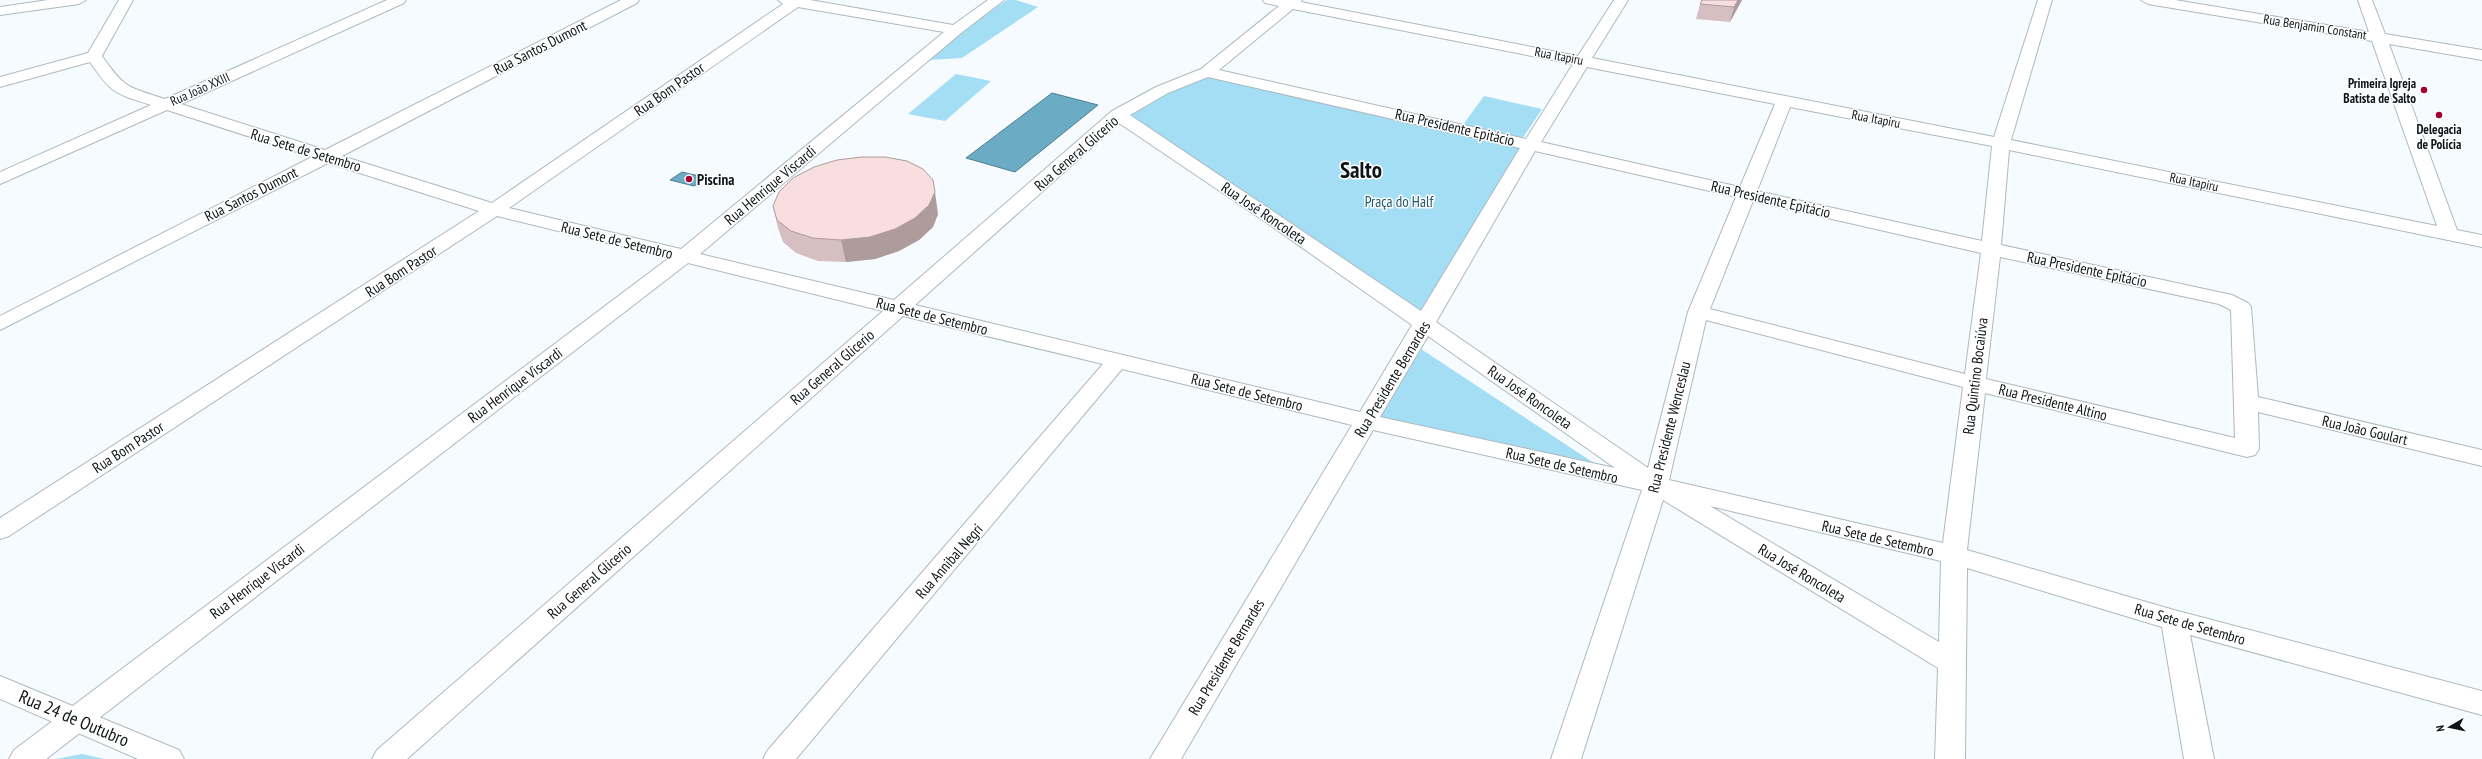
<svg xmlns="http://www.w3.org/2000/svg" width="2482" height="759" viewBox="0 0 2482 759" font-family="'PT Sans Narrow',sans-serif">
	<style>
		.green { fill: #a4def5 }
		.water { fill: #6bacc4; stroke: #4f7e90 }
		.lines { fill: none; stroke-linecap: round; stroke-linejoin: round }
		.street-casing { stroke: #abbac0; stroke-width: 2 }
		.secondary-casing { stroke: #abbac0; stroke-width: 2 }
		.street { fill: #fff; fill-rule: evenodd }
		.secondary { fill: #fff; fill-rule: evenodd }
		.wall { fill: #d6bfc0 }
		.shaded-wall { fill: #ae9b9c }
		.building { fill: #f9dedf; stroke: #ae9b9c }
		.poi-dot { fill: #a10131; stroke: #fff; stroke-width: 1.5 }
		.labels { text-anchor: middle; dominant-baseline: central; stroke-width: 3; stroke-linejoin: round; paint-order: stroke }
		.far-street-label { font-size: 13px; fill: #0f1416; stroke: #fff }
		.far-poi-label { font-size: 13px; font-weight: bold; fill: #0f1416; stroke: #fff; text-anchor: end }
		.street-label { font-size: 15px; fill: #0f1416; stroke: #fff }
		.poi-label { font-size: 15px; font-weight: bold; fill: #0f1416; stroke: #fff; text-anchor: start }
		.park-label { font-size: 15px; fill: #225769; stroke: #fff }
		.near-street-label { font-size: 18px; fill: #0f1416; stroke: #fff }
		.town-label { font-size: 23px; font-weight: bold; fill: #0f1416; stroke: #fff }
	</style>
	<rect width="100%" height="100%" fill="#f5fbfe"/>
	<path class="green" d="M1007,0H1016L1038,7L962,58L928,60L968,26Z
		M1209,72L1527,145L1426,320L1122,113Z
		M956,74L991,81L945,121L908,114Z
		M1484,96L1542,109L1522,139L1463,125Z
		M1421,349L1600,467L1379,418Z
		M82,754L104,759H56Z"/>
	<path class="water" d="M1052,93L1098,105L1015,172L966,158Z
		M682,172L708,178L694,186L670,180Z"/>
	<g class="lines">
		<g class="street-casing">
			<path id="street" d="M48,0H86L79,4L0,15V7Z
				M119,0H133L102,56C125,89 128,87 165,99L387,0H406L404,3L181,104L325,150L621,0H639L637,3L342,156L492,203L783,4L778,0H810L953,25L988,0H1004L961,33L700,254L894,300L1112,111L1156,87L1201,69L1279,6L1265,3L1263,0H1302L1301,2L1578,56L1614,0H1628L1592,58L1994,137L2038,0H2052L2011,140L2437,226L2372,41L2148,4L2141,0H2175L2369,32L2358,0H2372L2385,34L2482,50V60L2389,44L2457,230L2482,235V247L2009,150L2001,245L2232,295L2248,303L2251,307L2258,397L2482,450V466L2258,412L2259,449L2255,455L2247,457L1985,393L1967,550L2174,610L2482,691V715L2190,635L2214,759H2184L2162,627L1967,568L1965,759H1935L1938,668L1663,500L1581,759H1551L1642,490L1373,430L1181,759H1150L1352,425L1122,369L796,759H763L768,750L1103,364L903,316L407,759H372L377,750L883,311L688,263L46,759H9L14,750L669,258L497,216L9,536L0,539V518L479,211L328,163L0,330V316L312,157L167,110L0,184V172L151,105C114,93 112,94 90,62L0,87V77L88,53ZM798,7L944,32L681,249L509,208ZM1293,9L1573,64L1526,139L1219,70ZM1587,67L1775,104L1740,187L1541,142ZM1208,77L1520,148L1421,311L1130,115L1168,93ZM1790,107L1992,146L1982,241L1757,191ZM1119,123L1267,223L1412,325L1360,412L915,305ZM1535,151L1736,197L1688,312L1648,468L1436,322ZM1753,201L1981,253L1965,374L1710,309ZM2000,257L2219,304L2231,310L2235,438L1986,379ZM1706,320L1963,387L1943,543L1669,480ZM1428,336L1615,468L1380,417ZM1710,506L1941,561L1939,642Z"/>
		</g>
		<g class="secondary-casing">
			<path id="secondary" d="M0,676L179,750L184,759H138L0,699Z"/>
		</g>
		<use href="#street" class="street"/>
		<use href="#secondary" class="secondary"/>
	</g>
	<path class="wall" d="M1702,0H1742L1730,22L1696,19L1700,4Z
		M773,206L938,214L933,227L919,240L899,251L875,259L846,262L818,261L796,253L783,242L778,228Z"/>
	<path class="shaded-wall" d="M1738,0H1742L1730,22L1734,7Z
		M935,192L938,214L933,227L919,240L899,251L875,259L846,262L841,240Z"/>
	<path class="building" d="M1702,0H1738L1734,7L1700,4Z
		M862,157H885L907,161L923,169L933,180L935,192L929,205L915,218L895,229L870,237L841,240L813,238L791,231L777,220L773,206L779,192L793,178L814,167L837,160Z"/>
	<g class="poi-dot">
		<circle cx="2424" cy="90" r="4"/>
		<circle cx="2439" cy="115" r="4"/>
		<circle cx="689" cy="179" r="4"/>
	</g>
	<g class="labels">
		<g class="far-street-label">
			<text transform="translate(2315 27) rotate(9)">Rua Benjamin Constant</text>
			<text transform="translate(1559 56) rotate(11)">Rua Itapiru</text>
			<text transform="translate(200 89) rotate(-24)">Rua João XXIII</text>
			<text transform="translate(1876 119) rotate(11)">Rua Itapiru</text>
			<text transform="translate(2194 182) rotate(12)">Rua Itapiru</text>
		</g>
		<g class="far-poi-label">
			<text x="2416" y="83">Primeira Igreja<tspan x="2416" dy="15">Batista de Salto</tspan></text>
			<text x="2439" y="129" text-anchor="middle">Delegacia<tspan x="2439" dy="15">de Polícia</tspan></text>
		</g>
		<g class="street-label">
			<text transform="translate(540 47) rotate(-27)">Rua Santos Dumont</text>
			<text transform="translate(669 89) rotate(-35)">Rua Bom Pastor</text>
			<text transform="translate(1455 127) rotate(13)">Rua Presidente Epitácio</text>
			<text transform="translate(306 150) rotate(17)">Rua Sete de Setembro</text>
			<text transform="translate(1076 153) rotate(-41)">Rua General Glicerio</text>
			<text transform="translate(770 185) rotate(-40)">Rua Henrique Viscardi</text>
			<text transform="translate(251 194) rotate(-27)">Rua Santos Dumont</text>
			<text transform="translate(1771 199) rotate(13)">Rua Presidente Epitácio</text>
			<text transform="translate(1264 213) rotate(34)">Rua José Roncoleta</text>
			<text transform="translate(617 240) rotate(14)">Rua Sete de Setembro</text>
			<text transform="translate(2087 269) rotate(12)">Rua Presidente Epitácio</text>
			<text transform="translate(401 271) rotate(-33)">Rua Bom Pastor</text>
			<text transform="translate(932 316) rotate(14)">Rua Sete de Setembro</text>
			<text transform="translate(832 367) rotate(-41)">Rua General Glicerio</text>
			<text transform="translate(1975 376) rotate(-83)">Rua Quintino Bocaiúva</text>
			<text transform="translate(1392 379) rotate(-59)">Rua Presidente Bernardes</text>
			<text transform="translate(515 385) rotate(-37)">Rua Henrique Viscardi</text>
			<text transform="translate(1247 392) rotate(14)">Rua Sete de Setembro</text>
			<text transform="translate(1530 397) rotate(35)">Rua José Roncoleta</text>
			<text transform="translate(2053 402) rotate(14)">Rua Presidente Altino</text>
			<text transform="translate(1669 427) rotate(-76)">Rua Presidente Wenceslau</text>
			<text transform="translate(2365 430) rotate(13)">Rua João Goulart</text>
			<text transform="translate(128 447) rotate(-33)">Rua Bom Pastor</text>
			<text transform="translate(1562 465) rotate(13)">Rua Sete de Setembro</text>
			<text transform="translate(1878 538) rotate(13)">Rua Sete de Setembro</text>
			<text transform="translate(949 561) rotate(-49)">Rua Annibal Negri</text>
			<text transform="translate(1802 573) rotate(31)">Rua José Roncoleta</text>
			<text transform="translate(257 581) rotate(-37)">Rua Henrique Viscardi</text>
			<text transform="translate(589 581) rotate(-41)">Rua General Glicerio</text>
			<text transform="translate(2190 624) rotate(16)">Rua Sete de Setembro</text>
			<text transform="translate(1226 657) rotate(-59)">Rua Presidente Bernardes</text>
		</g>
		<g class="poi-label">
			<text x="697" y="179">Piscina</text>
		</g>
		<g class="park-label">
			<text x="1399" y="201">Praça do Half</text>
		</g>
		<g class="near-street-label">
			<text transform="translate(74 718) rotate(23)">Rua 24 de Outubro</text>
		</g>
		<g class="town-label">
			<text x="1361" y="169">Salto</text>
		</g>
	</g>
	<g transform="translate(2450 727) rotate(261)" stroke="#ffffff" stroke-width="3" paint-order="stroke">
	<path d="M0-3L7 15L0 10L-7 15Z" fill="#0f1416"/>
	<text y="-6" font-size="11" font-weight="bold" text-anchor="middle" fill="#0f1416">N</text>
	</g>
</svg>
